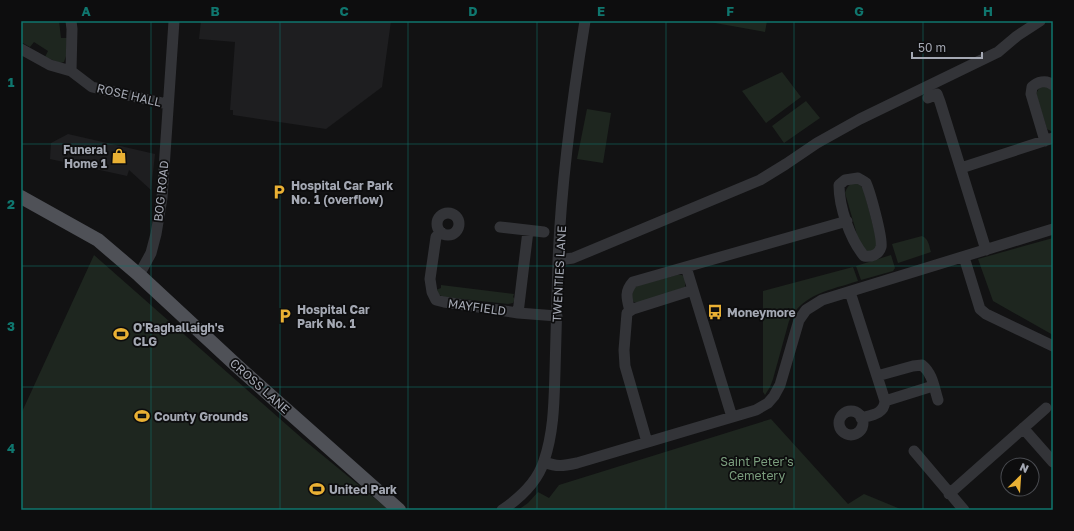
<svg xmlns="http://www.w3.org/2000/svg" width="1074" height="531" viewBox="0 0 1074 531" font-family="'Golos Text',sans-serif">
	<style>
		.built { fill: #1e1e20 }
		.green { fill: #1e261f }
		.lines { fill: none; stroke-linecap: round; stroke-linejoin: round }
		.minor { stroke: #333438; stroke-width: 11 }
		.major { stroke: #4f5157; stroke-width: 14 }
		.grid { fill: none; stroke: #0f766e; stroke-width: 1; stroke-opacity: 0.55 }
		.labels { text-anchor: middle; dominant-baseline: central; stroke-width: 3.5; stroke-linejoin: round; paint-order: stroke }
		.street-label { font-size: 12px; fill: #a4a8b3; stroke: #0d0d0e }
		.poi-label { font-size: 12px; font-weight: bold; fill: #a4a8b3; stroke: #0d0d0e; text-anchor: start }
		.park-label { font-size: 12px; fill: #7b9e7e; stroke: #0d0d0e }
		.neatline { fill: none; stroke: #0f766e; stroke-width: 1.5 }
		.grid-label { font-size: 13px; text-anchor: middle; font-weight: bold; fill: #0f766e }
	</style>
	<rect width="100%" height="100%" fill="#121213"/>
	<path class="built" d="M201,21H391L382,87L326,129L233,115V110H230L235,42L199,39Z
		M68,134L155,154L151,190L129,170L127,176L50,159L51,143Z"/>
	<path class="green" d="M21,21H59L61,38H67L66,56L64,62L60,63L45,57L48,51L34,42L30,47L21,42Z
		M704,21H767L765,32Z
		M782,72L801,97L766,123L742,91Z
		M1045,86L1051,89L1053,94V132L1047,129L1036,94L1039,88Z
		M806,101L820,118L784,143L772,126Z
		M587,109L611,113L603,163L577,159Z
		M856,182L861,186L864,191L877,241L876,248L873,251H867L860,245L845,193C847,187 849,184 856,182Z
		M922,236C929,239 929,246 931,252L898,263L892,244Z
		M1053,238V335L993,301L978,259Z
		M94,255L304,440L389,510H21V414Z
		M891,255L895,268L893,271L861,280L856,266Z
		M853,267L858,281C831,290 803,293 789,321L773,379L770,387L765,395L763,392V291Z
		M677,275H682L685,277V287L640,303L634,302L631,299L634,288L639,285Z
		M441,285L514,294L513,297L515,299L513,303L508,304L444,297L439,295L436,290L441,288Z
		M771,419L848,504L864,494L898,508L900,510H518L528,503L538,492L549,498L559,485Z"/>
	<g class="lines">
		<path class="minor" d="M71,21L72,29L71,71L92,87L167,104
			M21,49L50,65L71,71
			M928,98L937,94L940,102L986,250
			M1045,141L1031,94L1032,87C1037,82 1046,79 1053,85
			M961,168L1053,138
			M858,178C861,180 864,181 866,183C870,192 883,238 881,247C879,255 871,257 864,256C850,239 839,207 839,185L845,180Z
			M437 224a11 11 0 1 1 22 0a11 11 0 1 1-22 0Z
			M500,227L544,232
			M441,232L436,237L430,279L432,292L436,300L444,302L518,313L557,316
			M964,257L980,309L986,314L1053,346
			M559,260L573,258L760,180L786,164L817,143L860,119L998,52L1017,36L1040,21
			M686,267L732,417
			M139,275L151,253L156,234L162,198L174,21
			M850,292L885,401C884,414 872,415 861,418
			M630,311C627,299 624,292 633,282L847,221
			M518,313L528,231
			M877,376L913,366L922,365C933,374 934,388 938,400
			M885,401L933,386
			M839 423a12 12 0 1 1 24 0a12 12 0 1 1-24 0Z
			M1023,428L1053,462
			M647,442L625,366L624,350L627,313L633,309L693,290
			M914,451L964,510
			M544,462C557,467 563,466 577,463L756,410L768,403L774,396L780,385L799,320L806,310L822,300L1053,229
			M949,494L1046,408
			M502,510C520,498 537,483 544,461C554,431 554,402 555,371C556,335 557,298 558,262C561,181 572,101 585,21"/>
		<path class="major" d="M21,197L98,240L139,275L236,365L399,510"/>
	</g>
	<path class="grid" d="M151,21V510M280,21V510M408,21V510M537,21V510M666,21V510M794,21V510M923,21V510M21,144H1053M21,266H1053M21,387H1053"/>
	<defs>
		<g id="shop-bare" transform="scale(1.2)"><path d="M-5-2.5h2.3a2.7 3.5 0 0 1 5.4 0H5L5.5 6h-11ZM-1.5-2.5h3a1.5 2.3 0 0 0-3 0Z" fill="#eab134" stroke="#0d0d0e" stroke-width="2.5" paint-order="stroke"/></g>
		<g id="parking-bare" transform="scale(1.2)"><path d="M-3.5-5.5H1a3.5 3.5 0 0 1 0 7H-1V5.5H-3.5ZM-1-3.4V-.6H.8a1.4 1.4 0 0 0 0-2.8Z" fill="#eab134" stroke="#0d0d0e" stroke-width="2.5" paint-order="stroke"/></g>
		<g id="bus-bare" transform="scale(1.2)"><path d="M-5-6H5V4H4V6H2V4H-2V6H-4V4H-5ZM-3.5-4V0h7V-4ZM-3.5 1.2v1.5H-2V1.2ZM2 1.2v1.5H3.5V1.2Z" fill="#eab134" stroke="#0d0d0e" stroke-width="2.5" paint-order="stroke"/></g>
		<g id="stadium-bare" transform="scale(1.2)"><path d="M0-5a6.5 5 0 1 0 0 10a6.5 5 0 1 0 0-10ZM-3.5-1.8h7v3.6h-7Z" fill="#eab134" stroke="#0d0d0e" stroke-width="2.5" paint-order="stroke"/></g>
	</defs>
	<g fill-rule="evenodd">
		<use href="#shop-bare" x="119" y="156"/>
		<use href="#parking-bare" x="279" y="192"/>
		<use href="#bus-bare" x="715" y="312"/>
		<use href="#parking-bare" x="285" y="316"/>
		<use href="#stadium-bare" x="121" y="334"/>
		<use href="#stadium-bare" x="142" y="416"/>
		<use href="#stadium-bare" x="317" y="489"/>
	</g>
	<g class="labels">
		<g class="street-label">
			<text transform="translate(129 95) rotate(13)">ROSE HALL</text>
			<text transform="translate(161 191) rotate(-84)">BOG ROAD</text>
			<text transform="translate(559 274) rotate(-87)">TWENTIES LANE</text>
			<text transform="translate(477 307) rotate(8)">MAYFIELD</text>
			<text transform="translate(260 386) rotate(42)">CROSS LANE</text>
		</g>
		<g class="poi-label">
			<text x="107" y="149" text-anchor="end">Funeral<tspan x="107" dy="14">Home 1</tspan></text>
			<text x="291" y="185">Hospital Car Park<tspan x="291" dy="14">No. 1 (overflow)</tspan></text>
			<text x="297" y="309">Hospital Car<tspan x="297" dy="14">Park No. 1</tspan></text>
			<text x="727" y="312">Moneymore</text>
			<text x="133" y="327">O'Raghallaigh's<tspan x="133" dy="14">CLG</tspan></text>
			<text x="154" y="416">County Grounds</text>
			<text x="329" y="489">United Park</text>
		</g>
		<g class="park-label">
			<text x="757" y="461">Saint Peter's<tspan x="757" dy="14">Cemetery</tspan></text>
		</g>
	</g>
	<rect width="1074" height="531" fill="none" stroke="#0d0d0e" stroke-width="44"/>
	<g transform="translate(1020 477) rotate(25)"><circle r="19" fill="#0d0d0e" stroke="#494b50"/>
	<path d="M0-3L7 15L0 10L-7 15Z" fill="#eab134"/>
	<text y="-6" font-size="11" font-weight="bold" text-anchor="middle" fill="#a4a8b3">N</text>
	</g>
	<path d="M912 52v6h70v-6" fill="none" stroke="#a4a8b3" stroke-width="2"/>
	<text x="918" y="52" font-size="12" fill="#a4a8b3" stroke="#0d0d0e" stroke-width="3" paint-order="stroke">50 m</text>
	<rect x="22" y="22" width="1030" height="487" class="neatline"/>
	<g class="grid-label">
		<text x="86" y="16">A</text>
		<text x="215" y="16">B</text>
		<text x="344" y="16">C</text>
		<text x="473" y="16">D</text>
		<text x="601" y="16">E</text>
		<text x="730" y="16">F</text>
		<text x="859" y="16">G</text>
		<text x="988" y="16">H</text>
		<text x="11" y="87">1</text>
		<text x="11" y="209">2</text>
		<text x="11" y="331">3</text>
		<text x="11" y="453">4</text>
	</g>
</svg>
